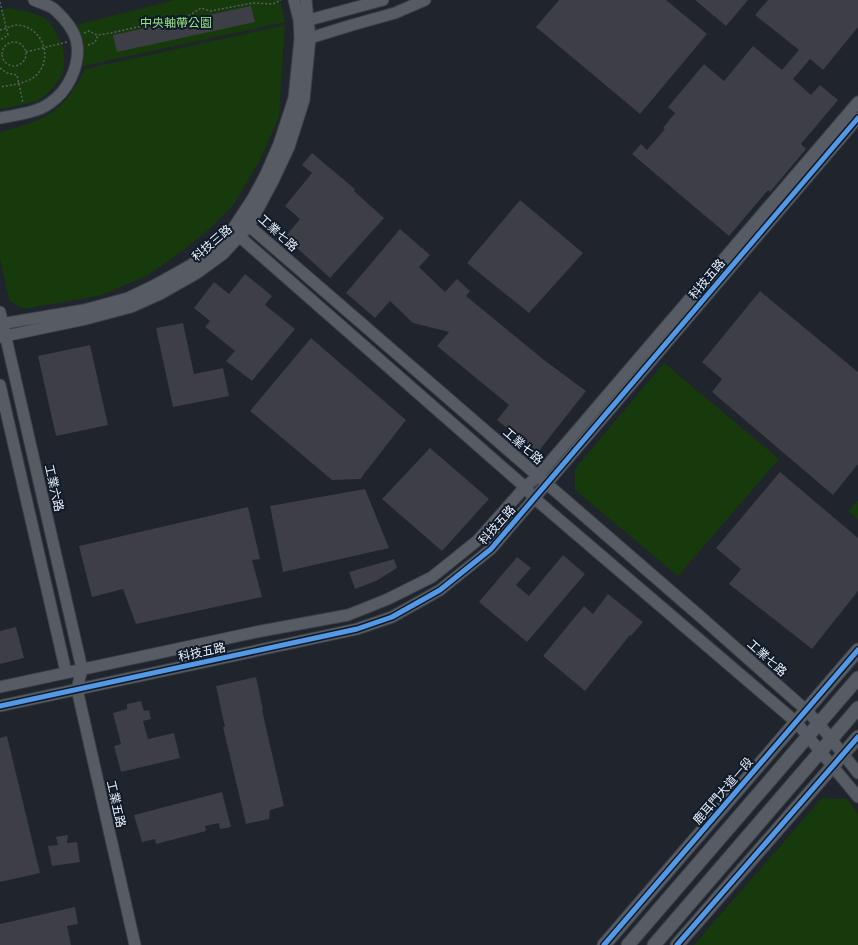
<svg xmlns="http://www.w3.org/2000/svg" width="858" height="945" viewBox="0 0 858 945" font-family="Figtree,'Noto Sans TC',sans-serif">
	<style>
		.green { fill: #173a0c }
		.building { fill: #3d3e46 }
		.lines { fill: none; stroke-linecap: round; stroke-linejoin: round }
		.minor-casing { stroke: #3b3f47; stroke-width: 13 }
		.tertiary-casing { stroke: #3b3f47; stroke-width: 15 }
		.path { stroke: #5a5e64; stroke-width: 1.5; stroke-dasharray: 2 2; stroke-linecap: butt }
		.minor { stroke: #575b63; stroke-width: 11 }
		.tertiary { stroke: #575b63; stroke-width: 13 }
		.cycleway-casing { stroke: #101a29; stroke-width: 8 }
		.cycleway { stroke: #5399e6; stroke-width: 5 }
		.labels { text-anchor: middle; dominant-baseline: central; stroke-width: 4; stroke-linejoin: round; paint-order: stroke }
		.park-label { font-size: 12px; fill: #96e37f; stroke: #101a29 }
		.street-label { font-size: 12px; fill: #eaf2fc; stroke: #101a29 }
	</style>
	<rect width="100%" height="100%" fill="#1f242d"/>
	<path class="green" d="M174,0H280L285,22L83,66L84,44L76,25Z
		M8,8C19,10 40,13 48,21C60,34 68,55 63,72C61,80 46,96 39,100C31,104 9,107 0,109V10Z
		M285,25L279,117L260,160L234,204L208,230L182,251L148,275L102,295L24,309L9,300L0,258V132C45,120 63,114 85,69Z
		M664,363L779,459L678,576L575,490V469Z
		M858,500V519L848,511Z
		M822,798L847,799L858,814V945H694Z"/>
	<path class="building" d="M559,0H666L707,34L640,114L536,27Z
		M695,0H748L726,26Z
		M768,0H858V27L823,70L810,59L793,79L811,95L820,85L838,100L801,144L806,149L770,192L768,190L729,236L632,154L641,144L647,150L665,129L663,128L675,113L668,107L704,64L724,81L753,46L782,70L799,50L755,15Z
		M251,6L255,22L117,52L113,35Z
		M312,153L355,189L354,191L384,218L330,278L285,237L300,219L285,206L312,173L302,165Z
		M520,200L583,253L529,313L467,263Z
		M400,229L430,255L419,267L445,292L457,279L470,291L466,296L544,360L586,391L538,452L497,420L509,405L437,346L449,332L413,323L390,301L375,318L346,293Z
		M245,274L272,296L265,305L295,329L252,381L226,361L235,351L205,327L210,321L194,308L214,282L229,294Z
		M760,291L858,372V464L833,495L712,392L722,379L702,362Z
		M183,323L194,374L223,368L229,396L173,407L156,328Z
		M311,338L406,420L361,478V479L332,480L250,411Z
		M90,345L108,425L56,436L38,356Z
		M430,448L489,499L442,551L382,499Z
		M780,472L858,538V591L812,649L729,584L741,569L716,548Z
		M365,489L389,548L283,572L270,506Z
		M248,507L260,559L252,560L262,597L136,624L123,589L92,597L79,546Z
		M563,555L585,574L527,642L479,602L517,557L531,568L516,585L529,596Z
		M394,559L397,568L376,581L355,589L349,572Z
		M608,594L643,622L631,636L630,635L585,691L543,656L584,606L593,614Z
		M16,627L24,658L0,664V631Z
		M256,677L263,710H262L284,806L270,810L269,819L246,824L223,727H225L216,686Z
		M141,701L144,711L149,710L151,719L143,721L148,739L174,733L180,758L121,772L114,746L121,744L113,713L127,709V704Z
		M7,736L40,873L0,882V738Z
		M222,792L231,827L220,829L219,823L205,826L206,831L156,844L155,839L142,842L134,815Z
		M68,835L67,843L77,842L80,862L52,866L48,846L58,845L56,837Z
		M75,907L78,924L67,926L71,945H0V924Z"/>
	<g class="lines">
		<g class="minor-casing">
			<path id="minor" d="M302,20H309L383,0
				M303,39L310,38L352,25L395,13L425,0
				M0,118C15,115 37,113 50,103C68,91 80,66 77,44C75,30 64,18 54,9C49,5 40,3 34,0
				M242,215L249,226L702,618L806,710L819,724L858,773
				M232,230L525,487L534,498L796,722L858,797
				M0,312L82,669L77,689L135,945
				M0,324L84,310L128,298L155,285L191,265L216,246L232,230L253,198L265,176L279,144L294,98L300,39L299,20L294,0
				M0,337L86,319L131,307L160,294L197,273L223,254L249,226L273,181L289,147L304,100L310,38L306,0
				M0,385L66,672
				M0,687L256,632L348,615L388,599L432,577L478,540L525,487L538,476L858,102
				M0,706L357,629L392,617L440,590L491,549L858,118"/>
		</g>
		<g class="tertiary-casing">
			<path id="tertiary" d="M604,945L858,650
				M628,945L858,678
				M654,945L858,708
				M677,945L858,737"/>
		</g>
		<path class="path" d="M0,2L8,35L0,40
			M0,30C6,29 12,25 18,25C44,27 55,62 33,78C23,84 11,85 0,87
			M84,33L89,31L97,35L111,33L190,15L201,8L210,11L253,3L273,4L281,0
			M2 54a12 12 0 1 1 24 0a12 12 0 1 1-24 0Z
			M88,45L94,43L97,39V35
			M26,52L67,42
			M0,68L7,73L17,75L23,103"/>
		<use href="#minor" class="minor"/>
		<use href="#tertiary" class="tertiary"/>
		<g class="cycleway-casing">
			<path id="cycleway" d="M0,706L357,629L392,617L440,590L491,549L858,118
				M604,945L858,650
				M677,945L858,737"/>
		</g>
		<use href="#cycleway" class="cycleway"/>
	</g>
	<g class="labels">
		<g class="park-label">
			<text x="176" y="23">中央軸帶公園</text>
		</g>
		<g class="street-label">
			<text transform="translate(278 233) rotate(42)">工業七路</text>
			<text transform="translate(212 243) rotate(-41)">科技三路</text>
			<text transform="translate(707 279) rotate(-50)">科技五路</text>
			<text transform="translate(523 446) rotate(41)">工業七路</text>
			<text transform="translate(54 488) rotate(77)">工業六路</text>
			<text transform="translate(497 525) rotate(-48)">科技五路</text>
			<text transform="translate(202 652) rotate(-12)">科技五路</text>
			<text transform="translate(767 658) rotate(42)">工業七路</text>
			<text transform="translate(723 791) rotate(-49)">鹿耳門大道一段</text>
			<text transform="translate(116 804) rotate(77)">工業五路</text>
		</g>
	</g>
</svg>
